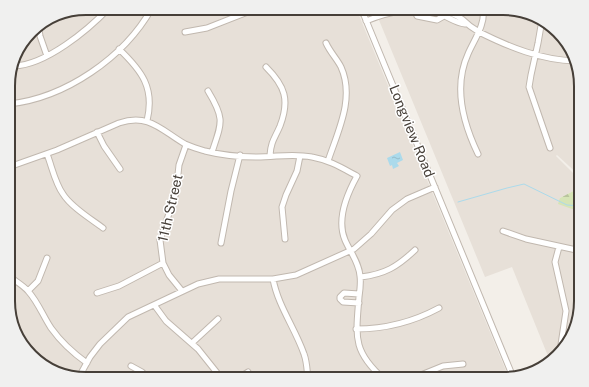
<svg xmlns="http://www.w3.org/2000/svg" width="589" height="387" viewBox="0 0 589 387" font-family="'Public Sans',sans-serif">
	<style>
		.residential { fill: #e7e0d8 }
		.forest { fill: url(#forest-firs) }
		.water { fill: url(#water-ripples) }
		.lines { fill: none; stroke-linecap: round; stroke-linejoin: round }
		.stream { stroke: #abdaeb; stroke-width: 1 }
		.minor-casing { stroke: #c1b8af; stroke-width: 7 }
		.minor { stroke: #fff; stroke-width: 5 }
		.labels { text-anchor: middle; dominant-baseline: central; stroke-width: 3; stroke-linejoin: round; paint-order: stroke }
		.street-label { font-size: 14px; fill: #463f38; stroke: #fff }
		.rim { fill: none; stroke: #463f38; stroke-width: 2 }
	</style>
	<defs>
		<pattern id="forest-firs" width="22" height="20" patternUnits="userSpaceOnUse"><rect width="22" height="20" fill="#d6e4b6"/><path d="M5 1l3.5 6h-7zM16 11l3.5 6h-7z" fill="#b9c59d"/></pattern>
		<pattern id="water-ripples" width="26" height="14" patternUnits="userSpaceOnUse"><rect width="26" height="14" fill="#abdaeb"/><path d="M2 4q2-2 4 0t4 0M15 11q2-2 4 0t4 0" fill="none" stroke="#94bcca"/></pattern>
	</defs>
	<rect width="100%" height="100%" fill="#f3efe9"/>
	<path class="residential" d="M86,8H356L509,378L86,379L43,366L19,340L9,311V76L35,28L57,14Z
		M374,8H503L546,21L571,47L581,81V177L557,155L556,156L581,181V187L560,198L572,209H581V305L568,344L550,361L512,267L485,277Z"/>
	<path class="forest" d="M581,187V209H572L558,204L560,198Z"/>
	<path class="water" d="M400,152L403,160L397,163L399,166L393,169L392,165L390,166L387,158Z"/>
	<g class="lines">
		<path class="stream" d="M458,202L507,188L524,184L567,205L581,206"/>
		<g class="minor-casing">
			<path id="minor" d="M230,8L234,17
				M361,8L513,377
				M416,8V14L417,16L437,20L444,16
				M437,8C444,11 455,14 462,19C467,24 472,28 479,32C509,47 541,60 575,61
				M363,14L380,8
				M542,20L538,43L531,75L529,87L550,148
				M366,21C391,11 416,6 442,15C450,18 456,23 465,24
				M38,25L40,36L47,56
				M185,32L207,28L258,8
				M326,43C330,52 337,59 341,67C355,98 338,131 328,161
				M119,49C142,71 155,88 147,121
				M14,66C46,65 88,30 109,8
				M266,67C285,86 290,100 280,126C275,138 271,141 270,155
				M208,91C225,119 222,122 212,152
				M9,104C65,98 124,58 152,8
				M97,132L104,146L120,169
				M47,154C52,167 55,183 63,194C71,207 91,219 103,228
				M478,154C463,123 453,87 468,54C474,40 486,24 483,8
				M9,167L57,150L119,123C149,113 161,130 185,144C191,147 199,149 205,151C221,155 241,157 257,157C277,157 292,153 312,157C329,160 342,168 357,176C347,194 336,219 345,240C350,252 359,262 360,276C361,283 360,290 359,297C356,336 352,351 384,379
				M503,231L526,239L581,251
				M285,239L282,207L286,195L297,171L300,156
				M221,243L231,191L240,155
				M559,247L555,262L566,311L560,351
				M9,276C15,281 23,285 28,291C38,302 43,316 51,328C61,342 73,353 87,363
				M361,277C385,274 397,267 415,250
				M273,279C278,306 295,328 304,354C307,362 307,370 308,379
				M28,291L38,281L47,258
				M182,291L169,275L163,263L160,240L176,193L179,165L186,145
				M97,293L119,286L163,263
				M359,303L343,302L340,299V297L344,293L359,294
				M155,306L166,321L198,349L222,379
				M356,329C387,329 413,322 439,308
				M192,343L218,319
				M131,366L142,372L149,379
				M79,377L90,357L100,344L128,317L198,284L219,279H273L296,275L354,249L371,234L392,210L407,199L435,187
				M237,379L248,372
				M411,379L443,366L463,364"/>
		</g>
		<use href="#minor" class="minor"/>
	</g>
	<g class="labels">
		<g class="street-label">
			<text transform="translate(412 131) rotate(68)">Longview Road</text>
			<text transform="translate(170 208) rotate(-77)">11th Street</text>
		</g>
	</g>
	<path d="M0 0H589V387H0ZM86 15H503A71 71 0 0 1 574 86V301A71 71 0 0 1 503 372H86A71 71 0 0 1 15 301V86A71 71 0 0 1 86 15Z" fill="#f0f0ef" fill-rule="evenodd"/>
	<path class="rim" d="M86 15H503A71 71 0 0 1 574 86V301A71 71 0 0 1 503 372H86A71 71 0 0 1 15 301V86A71 71 0 0 1 86 15Z"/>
</svg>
